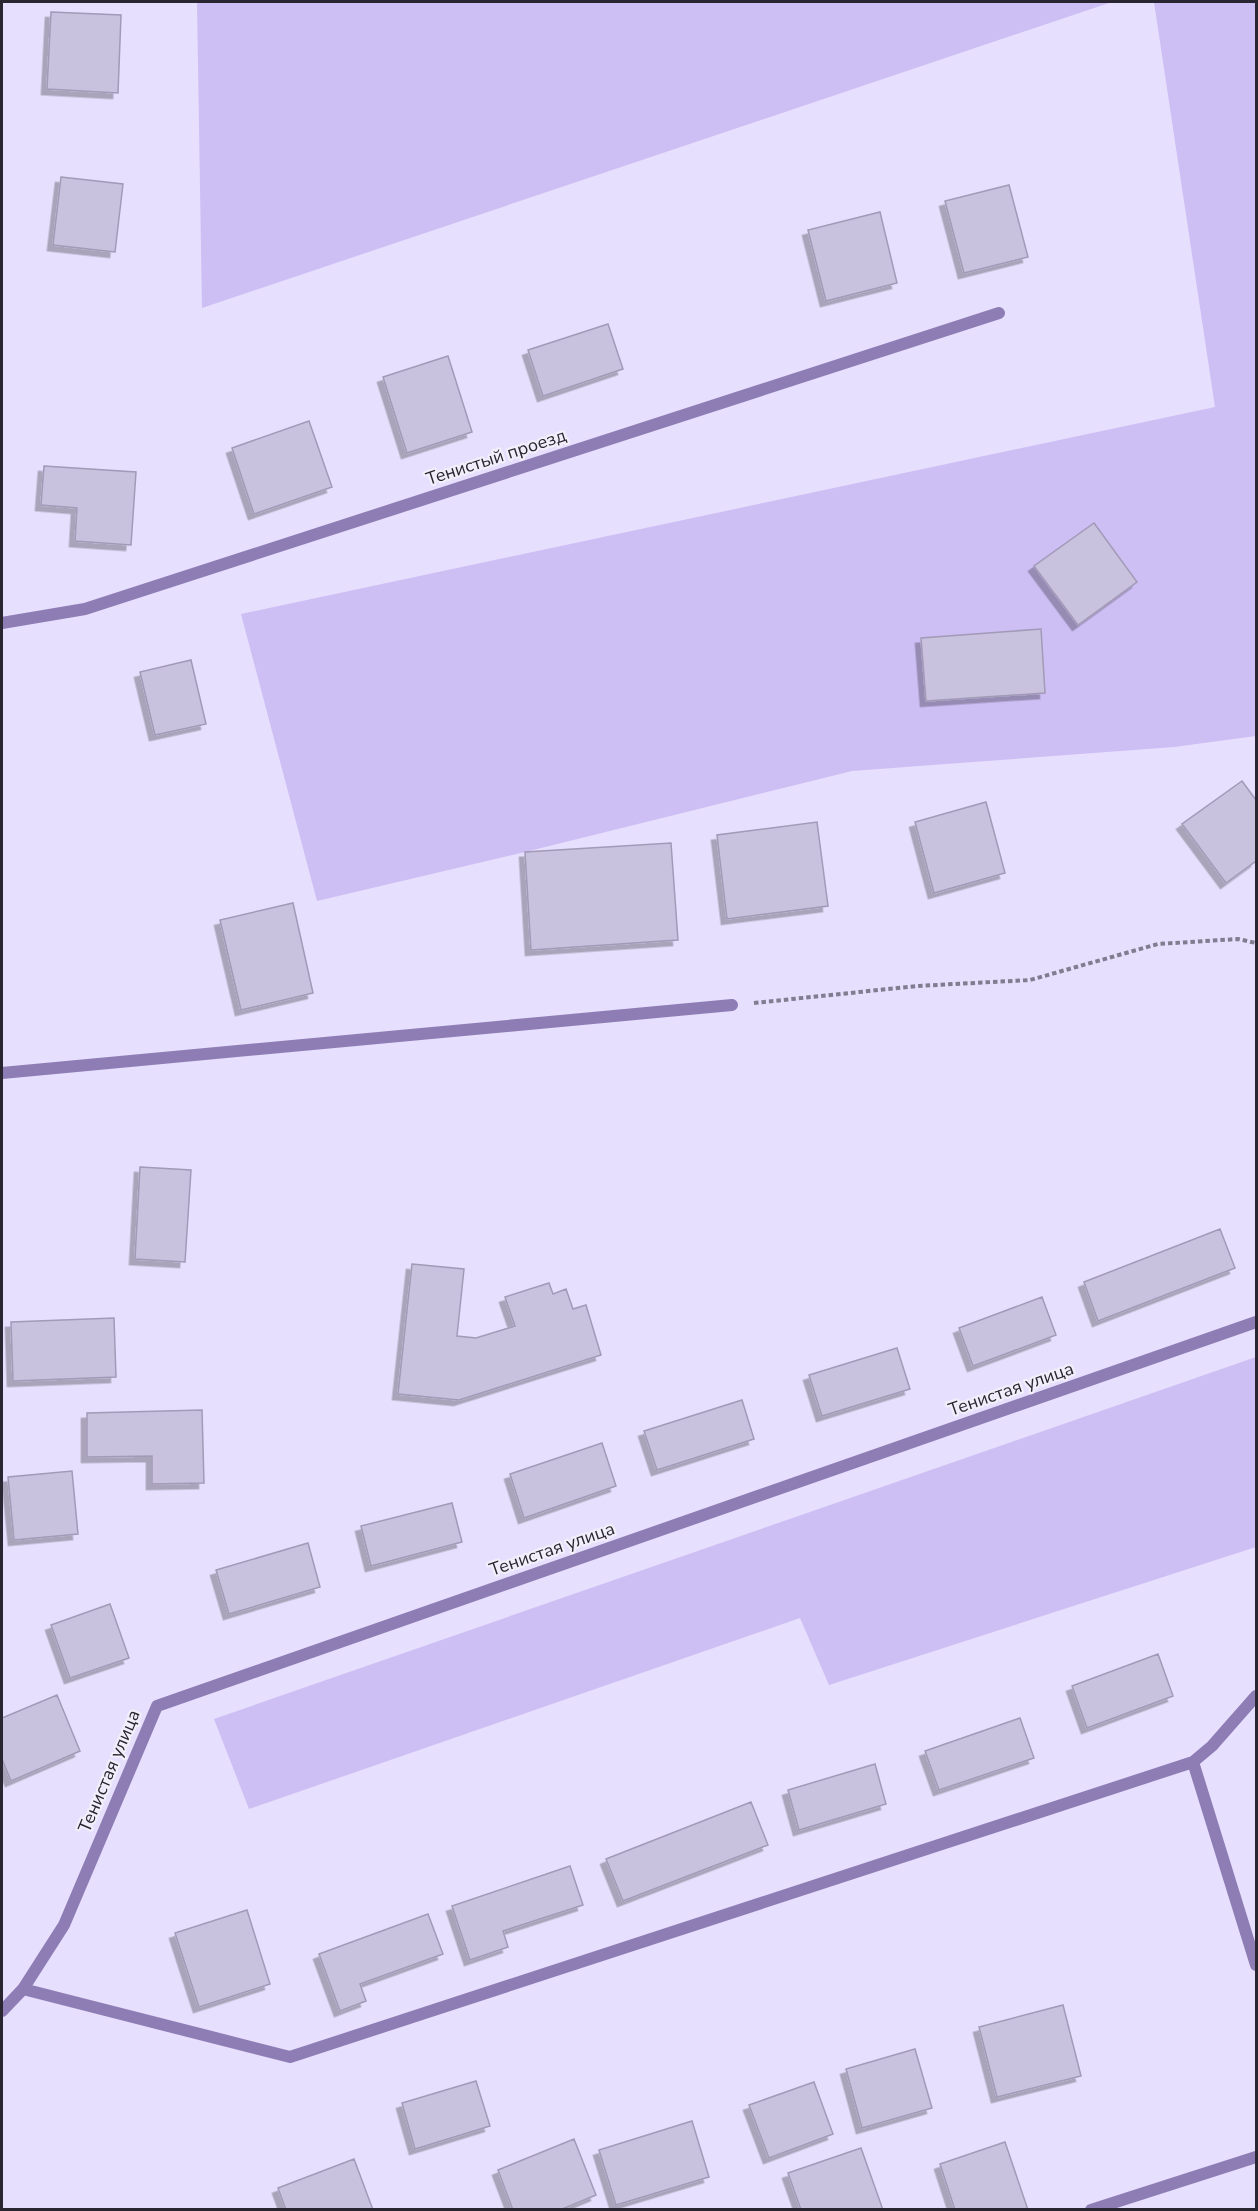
<svg xmlns="http://www.w3.org/2000/svg" width="1258" height="2211" viewBox="0 0 1258 2211" font-family="'Nunito Sans',sans-serif">
	<style>
		.green { fill: #cdbef4 }
		.building { fill: #c9c2df; stroke: #a29bb7; stroke-width: 1.5; filter: url(#shadow) }
		.lines { fill: none; stroke-linecap: round; stroke-linejoin: round }
		.path { stroke: #817d90; stroke-width: 4; stroke-dasharray: 4.5 3; stroke-linecap: butt }
		.street { stroke: #8e7db5; stroke-width: 12 }
		.labels { text-anchor: middle; dominant-baseline: central; stroke-width: 4.5; stroke-linejoin: round; paint-order: stroke }
		.street-label { font-size: 18px; fill: #292631; stroke: #f2effb }
	</style>
	<defs>
		<filter id="shadow"><feDropShadow dx="-5.5" dy="5.5" stdDeviation="0" flood-color="#0004"/></filter>
	</defs>
	<rect width="100%" height="100%" fill="#e6dffd"/>
	<path class="green" d="M197,2H1112L202,308Z
		M1154,2H1256V736L1174,747L852,771L525,852L317,901L241,614L1215,407Z
		M1256,1357V1547L829,1685L800,1618L249,1809L214,1719Z"/>
	<path class="building" d="M51,12L121,15L118,93L47,89Z
		M61,177L123,184L115,252L53,245Z
		M1009,185L1028,257L964,273L945,201Z
		M880,212L897,283L826,301L808,230Z
		M608,324L623,369L543,396L528,350Z
		M448,356L472,432L407,453L383,377Z
		M309,421L332,487L254,514L232,448Z
		M44,466L136,472L131,545L75,541L77,508L41,505Z
		M1094,523L1137,582L1078,625L1034,566Z
		M1041,629L1045,693L926,701L921,638Z
		M191,660L206,724L155,735L140,672Z
		M1242,781L1256,800V861L1226,883L1182,824Z
		M986,802L1005,873L934,893L915,822Z
		M817,822L828,906L727,919L717,835Z
		M671,843L678,940L531,950L525,852Z
		M293,903L313,993L241,1010L220,920Z
		M140,1167L191,1170L185,1262L135,1259Z
		M1220,1229L1235,1268L1098,1321L1084,1282Z
		M412,1264L464,1269L457,1336L476,1338L515,1326L505,1297L549,1283L553,1294L566,1289L573,1309L586,1305L601,1355L459,1400L398,1394Z
		M1042,1297L1056,1335L973,1366L959,1328Z
		M114,1318L116,1377L13,1381L11,1322Z
		M897,1348L910,1389L822,1416L809,1375Z
		M742,1400L754,1439L657,1470L644,1431Z
		M202,1410L204,1483L152,1484V1456L87,1457V1413Z
		M602,1443L616,1486L524,1518L510,1474Z
		M72,1471L78,1534L14,1540L8,1477Z
		M452,1503L462,1542L371,1566L361,1526Z
		M308,1543L320,1587L229,1614L216,1570Z
		M110,1604L129,1658L70,1678L51,1625Z
		M1158,1654L1173,1696L1087,1728L1072,1686Z
		M57,1695L80,1751L11,1781L2,1759V1718Z
		M1020,1718L1034,1758L939,1790L925,1751Z
		M875,1764L886,1804L799,1830L788,1790Z
		M751,1802L768,1845L623,1901L606,1859Z
		M570,1866L583,1905L503,1931L508,1947L470,1960L452,1906Z
		M247,1910L270,1984L199,2007L175,1933Z
		M428,1914L443,1954L360,1984L366,2001L340,2011L319,1954Z
		M1063,2005L1081,2076L997,2097L979,2027Z
		M915,2049L932,2108L862,2128L846,2069Z
		M476,2081L490,2126L415,2149L402,2103Z
		M814,2082L833,2134L769,2158L749,2105Z
		M692,2121L709,2177L616,2205L599,2150Z
		M574,2139L596,2195L560,2210H513L498,2170Z
		M1005,2142L1028,2210H955L940,2164Z
		M861,2148L883,2210H801L788,2173Z
		M354,2159L373,2210H286L278,2188Z"/>
	<g class="lines">
		<path class="path" d="M754,1003L917,986L1030,980L1158,944L1238,939L1256,943"/>
		<path class="street" d="M2,623L85,609L999,313
			M2,1073L732,1005
			M1256,1696L1212,1746L1193,1762L1256,1965
			M23,1989L64,1925L157,1706L1256,1322
			M2,2011L23,1989L290,2057L1193,1762
			M1091,2210L1256,2157"/>
	</g>
	<g class="labels">
		<g class="street-label">
			<text transform="translate(496 457) rotate(-18)">Тенистый проезд</text>
			<text transform="translate(1011 1389) rotate(-19)">Тенистая улица</text>
			<text transform="translate(552 1549) rotate(-19)">Тенистая улица</text>
			<text transform="translate(109 1771) rotate(-67)">Тенистая улица</text>
		</g>
	</g>
	<rect width="1258" height="2211" fill="none" stroke="#292631" stroke-width="6"/>
</svg>
